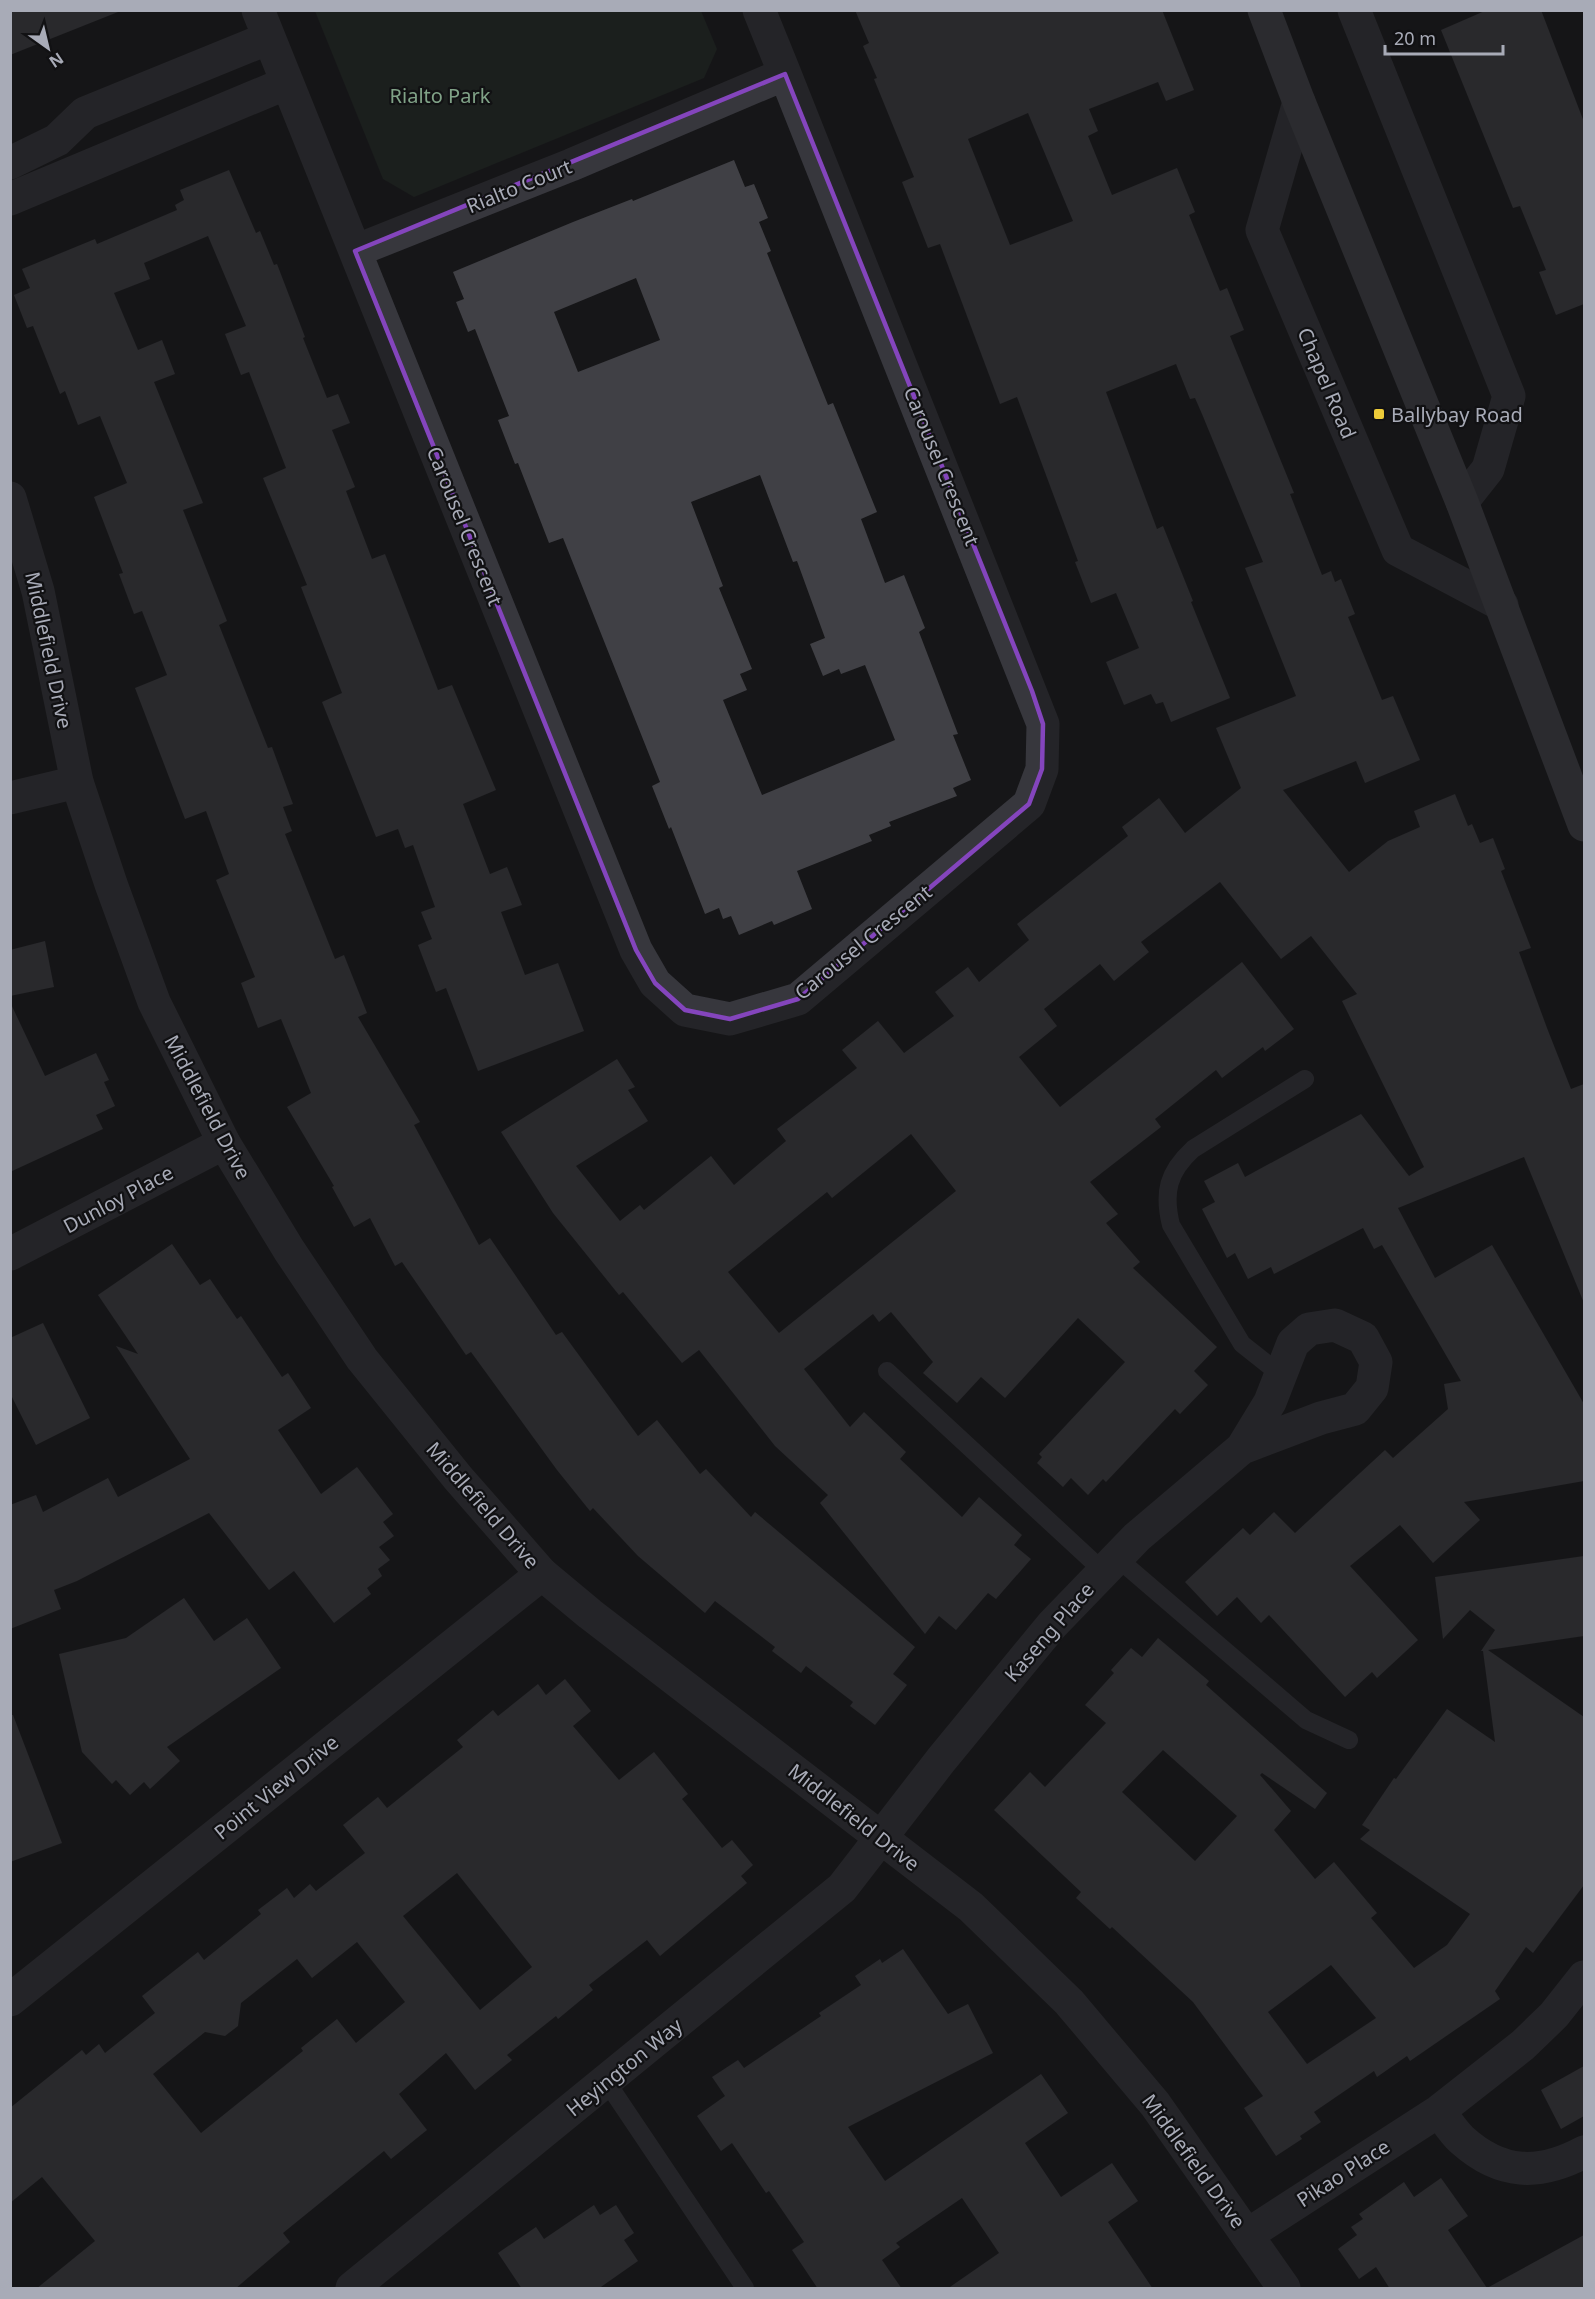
<svg xmlns="http://www.w3.org/2000/svg" width="1595" height="2299" viewBox="0 0 1595 2299" font-family="'Noto Sans',sans-serif">
	<style>
		.green { fill: #222a24 }
		.building { fill: #404045; fill-rule: evenodd }
		.lines { fill: none; stroke-linecap: round; stroke-linejoin: round }
		.service { stroke: #37373d; stroke-width: 18 }
		.minor { stroke: #37373d; stroke-width: 33 }
		.tertiary { stroke: #37373d; stroke-width: 33 }
		.secondary { stroke: #45464c; stroke-width: 33 }
		.marked { fill: none; stroke: #8445bd; stroke-width: 4.5; stroke-linejoin: round }
		.poi-dot { fill: #edcb39; stroke: #111113; stroke-width: 2 }
		.labels { text-anchor: middle; dominant-baseline: central; stroke-width: 4.5; stroke-linejoin: round; paint-order: stroke }
		.park-label { font-size: 20px; fill: #80a287; stroke: #111113 }
		.street-label { font-size: 20px; fill: #a8abb7; stroke: #111113 }
		.poi-label { font-size: 20px; fill: #a8abb7; stroke: #111113; text-anchor: start }
	</style>
	<rect width="100%" height="100%" fill="#161618"/>
	<path class="green" d="M315,11H701L717,49L704,78L414,197L383,179Z"/>
	<path class="building" d="M10,10H118V12L10,55Z
		M855,10H1162L1194,90L1166,101L1158,82L1089,109L1098,131L1088,136L1112,195L1177,168L1195,212L1189,215L1220,291L1227,288L1244,330L1230,336L1294,493L1290,494L1322,575L1331,571L1335,582L1341,579L1355,614L1348,617L1382,700L1393,696L1420,760L1365,783L1356,761L1283,790L1349,872L1388,841L1420,827L1414,811L1455,794L1468,826L1472,824L1480,843L1493,838L1505,869L1501,871L1531,948L1519,952L1547,1028L1571,1089L1584,1084V1303L1524,1157L1398,1208L1435,1278L1492,1245L1584,1404V1481L1464,1502L1480,1520L1433,1563L1400,1525L1350,1566L1418,1640L1377,1678L1372,1672L1345,1697L1269,1615L1261,1623L1237,1597L1217,1616L1185,1582L1243,1528L1250,1535L1274,1512L1295,1533L1385,1450L1393,1458L1448,1409L1444,1384L1461,1381L1382,1245L1374,1249L1363,1228L1274,1274L1271,1267L1248,1279L1235,1253L1227,1258L1202,1209L1215,1202L1204,1181L1238,1163L1245,1177L1361,1114L1409,1176L1424,1167L1342,1001L1357,994L1311,936L1281,959L1220,882L1141,942L1149,952L1114,981L1100,964L1044,1009L1057,1026L1019,1057L1060,1107L1242,962L1294,1029L1265,1051L1263,1047L1222,1078L1216,1070L1155,1119L1161,1127L1090,1182L1118,1214L1106,1223L1140,1262L1133,1268L1217,1347L1194,1371L1208,1385L1180,1414L1175,1409L1106,1482L1103,1479L1088,1495L1071,1478L1063,1487L1037,1463L1042,1457L1039,1454L1125,1362L1078,1318L1005,1398L981,1377L957,1403L923,1373L933,1362L891,1312L879,1322L873,1314L804,1369L850,1427L864,1412L906,1452L900,1459L962,1517L979,1497L1022,1535L1014,1545L1031,1559L996,1599L988,1593L956,1630L939,1616L925,1634L820,1503L828,1495L775,1446L699,1350L682,1363L623,1292L619,1295L553,1213L501,1132L617,1059L635,1087L628,1090L648,1121L576,1166L620,1221L640,1205L644,1210L711,1156L734,1185L786,1141L777,1129L857,1068L842,1050L878,1021L904,1053L954,1016L935,992L968,967L979,982L1029,940L1017,924L1128,836L1122,827L1159,798L1185,833L1241,788L1216,728L1296,696L1245,568L1263,562L1202,414L1195,398L1190,399L1176,364L1106,392L1157,529L1163,526L1193,601L1191,602L1230,698L1171,722L1163,702L1156,704L1151,694L1124,705L1106,662L1139,648L1116,593L1091,603L1075,562L1078,561L1017,397L1000,404L940,244L928,248L902,182L914,177L874,79L877,78L863,46L869,43ZM1028,113L1073,221L1010,245L968,139ZM911,1134L956,1191L779,1333L728,1272L827,1192L832,1198Z
		M1487,10H1541L1584,122V304L1556,315L1539,272L1546,270L1520,206L1513,208L1441,30Z
		M734,160L745,187L754,184L768,218L759,222L771,251L767,253L828,405L833,403L877,512L861,519L885,583L904,575L925,628L919,632L958,734L953,735L971,780L953,788L957,796L889,822L891,826L869,835L872,841L797,871L812,909L774,925L772,921L739,935L731,916L723,919L719,908L705,914L671,827L669,829L652,786L660,782L563,538L549,543L518,463L515,464L498,420L509,416L475,329L468,332L456,302L464,299L453,272L573,222L632,199L633,201ZM636,278L660,340L578,372L554,312ZM760,475L793,562L797,561L825,638L810,644L823,676L839,669L841,674L865,665L895,740L762,795L723,700L747,690L740,674L752,669L719,588L723,586L691,502Z
		M229,170L256,233L260,231L274,265L277,264L305,337L303,338L327,398L338,394L350,423L332,430L355,487L346,491L372,559L385,554L438,690L452,685L496,790L463,804L490,874L507,867L522,905L501,912L525,975L558,963L584,1031L478,1071L446,988L436,992L418,945L432,939L421,912L435,907L413,845L405,848L398,829L376,837L322,702L342,693L301,587L307,585L263,478L286,468L249,372L241,375L225,334L246,326L208,236L144,263L150,279L114,293L138,350L162,340L175,374L154,382L203,503L183,510L227,621L219,625L268,748L272,747L293,804L283,807L292,831L285,834L335,959L344,955L367,1013L358,1017L420,1122L414,1125L479,1245L490,1238L556,1335L562,1332L638,1436L657,1420L700,1474L706,1469L751,1517L755,1512L915,1647L893,1674L907,1685L875,1725L850,1706L853,1702L806,1666L801,1673L772,1651L775,1647L715,1601L705,1613L638,1556L593,1508L590,1511L557,1470L471,1352L466,1355L402,1262L395,1266L370,1218L354,1227L332,1187L334,1186L287,1107L311,1093L281,1019L258,1028L241,983L255,977L216,880L229,874L206,811L185,819L135,688L167,675L142,611L134,614L119,574L123,573L94,497L127,483L100,416L78,425L65,391L60,394L33,326L27,328L14,295L30,288L22,269L95,239L97,244L177,210L175,205L184,200L180,190Z
		M45,941L54,987L10,996V950Z
		M10,1002L45,1076L96,1053L109,1080L104,1082L115,1106L96,1115L103,1129L10,1172Z
		M172,1244L200,1285L210,1279L237,1319L241,1316L282,1377L288,1373L311,1408L278,1430L321,1494L357,1467L393,1514L383,1522L394,1536L379,1547L390,1560L378,1569L382,1576L367,1588L371,1594L334,1623L294,1571L269,1590L209,1513L77,1581L54,1590L61,1609L10,1629V1505L36,1495L43,1512L108,1478L118,1497L190,1459L116,1346L138,1354L98,1295Z
		M43,1323L90,1418L36,1445L10,1393V1338Z
		M1584,1556V1636L1488,1650L1584,1717V1885L1533,1953L1526,1947L1495,1991L1500,1999L1410,2061L1407,2056L1377,2077L1374,2071L1314,2112L1321,2122L1300,2136L1302,2139L1276,2156L1244,2108L1263,2096L1193,2002L1112,1927L1110,1929L1076,1898L1081,1892L994,1810L1030,1772L1045,1787L1106,1723L1085,1705L1114,1673L1111,1670L1131,1648L1142,1657L1158,1638L1209,1681L1206,1685L1327,1793L1315,1809L1262,1773L1260,1775L1291,1811L1274,1830L1315,1879L1334,1862L1377,1913L1371,1918L1414,1968L1447,1945L1470,1914L1360,1839L1370,1830L1362,1825L1394,1778L1396,1779L1447,1709L1495,1742L1483,1651H1481L1495,1630L1470,1610L1443,1639L1435,1577ZM1163,1750L1237,1816L1195,1861L1122,1792ZM1331,1965L1376,2018L1307,2064L1268,2012Z
		M184,1598L214,1641L247,1618L281,1668L167,1747L180,1761L150,1789L144,1782L130,1795L116,1780L112,1784L82,1752L59,1654L126,1638Z
		M565,1679L591,1711L573,1726L619,1780L654,1752L688,1794L682,1799L722,1848L732,1840L753,1865L741,1876L747,1883L660,1956L647,1940L589,1985L593,1990L558,2019L556,2016L507,2055L512,2060L475,2090L446,2053L399,2094L427,2130L391,2159L384,2151L283,2233L290,2242L235,2289H36L95,2241L42,2177L10,2203V2108L82,2050L86,2055L99,2044L105,2053L155,2013L142,1996L198,1952L204,1960L261,1914L258,1910L287,1888L294,1898L310,1884L316,1891L365,1853L343,1825L378,1797L387,1808L463,1747L457,1740L493,1710L498,1716L538,1684L546,1695ZM457,1873L532,1967L480,2010L403,1916ZM357,1942L405,2002L356,2043L337,2019L301,2048L303,2051L201,2133L153,2074L205,2032L225,2036L238,2026L241,2003L297,1959L312,1978Z
		M10,1715H13L62,1843L10,1862Z
		M903,1949L948,2014L968,2004L993,2053L848,2127L885,2181L1041,2074L1068,2113L1025,2143L1061,2197L1112,2163L1138,2201L1108,2222L1153,2289H947L999,2253L962,2198L896,2243L900,2247L882,2260L902,2289H818L792,2250L804,2242L769,2191L766,2193L732,2143L721,2151L697,2116L725,2096L712,2077L738,2060L744,2068L821,2016L819,2013L861,1985L855,1976L880,1959L882,1963Z
		M1584,2066V2116L1561,2129L1541,2090Z
		M1441,2178L1468,2216L1448,2230L1487,2288L1584,2235V2289H1390L1376,2267L1359,2279L1338,2249L1357,2235L1351,2227L1363,2219L1359,2214L1404,2182L1414,2197Z
		M594,2205L600,2215L616,2205L634,2233L624,2240L638,2261L598,2289H522L498,2253L536,2227L544,2239Z"/>
	<g class="lines">
		<path class="service" d="M887,1371L1103,1571
			M1281,1375L1242,1344L1171,1225C1163,1192 1168,1172 1193,1149L1305,1079
			M1116,1557L1306,1720L1349,1740
			M606,2081L745,2288"/>
		<path class="minor" d="M258,10L355,251L571,165L785,74L759,10
			M1354,10L1509,396L1488,469L1462,502
			M1299,102L1262,230L1398,550L1502,605
			M10,163L57,140L85,113L269,38
			M10,199L287,83
			M355,251L636,950L655,983L685,1010L730,1019L798,999L1029,804L1042,769L1043,724L785,74
			M10,798L77,782
			M10,1254L224,1143
			M10,2000L542,1574
			M1439,2111C1446,2120 1453,2132 1462,2140C1501,2175 1539,2176 1584,2152
			M1247,2235L1439,2111L1523,2045L1554,2015L1584,1977
			M352,2288L842,1888L941,1760L1052,1625L1137,1537L1242,1448L1270,1402L1293,1343L1309,1329L1335,1325L1363,1338L1376,1362L1372,1388L1355,1409L1321,1418L1242,1448"/>
		<path class="tertiary" d="M10,498L38,591L77,782L111,884L154,1002L224,1143L289,1250L362,1359L458,1478L542,1574L590,1614L971,1907L1069,2002L1155,2104L1284,2288"/>
		<path class="secondary" d="M1264,10L1299,102L1462,502L1584,825"/>
	</g>
	<path d="M0 0H1595V2299H0ZM785,74L1032,691L1043,724L1042,769L1029,804L798,999L730,1019L685,1010L655,983L636,950L355,251Z" fill="#161618" fill-opacity=".55" fill-rule="evenodd"/>
	<path class="marked" d="M785,74L1032,691L1043,724L1042,769L1029,804L798,999L730,1019L685,1010L655,983L636,950L355,251Z"/>
	<rect class="poi-dot" x="1373" y="408" width="12" height="12" rx="3"/>
	<g class="labels">
		<g class="park-label">
			<text x="440" y="95">Rialto Park</text>
		</g>
		<g class="street-label">
			<text transform="translate(519 186) rotate(-22)">Rialto Court</text>
			<text transform="translate(1327 383) rotate(67)">Chapel Road</text>
			<text transform="translate(942 466) rotate(68)">Carousel Crescent</text>
			<text transform="translate(465 526) rotate(68)">Carousel Crescent</text>
			<text transform="translate(49 650) rotate(78)">Middlefield Drive</text>
			<text transform="translate(863 942) rotate(-39)">Carousel Crescent</text>
			<text transform="translate(208 1107) rotate(62)">Middlefield Drive</text>
			<text transform="translate(118 1199) rotate(-28)">Dunloy Place</text>
			<text transform="translate(483 1505) rotate(49)">Middlefield Drive</text>
			<text transform="translate(1049 1632) rotate(-49)">Kaseng Place</text>
			<text transform="translate(276 1787) rotate(-39)">Point View Drive</text>
			<text transform="translate(854 1817) rotate(38)">Middlefield Drive</text>
			<text transform="translate(624 2067) rotate(-39)">Heyington Way</text>
			<text transform="translate(1194 2161) rotate(54)">Middlefield Drive</text>
			<text transform="translate(1343 2173) rotate(-33)">Pikao Place</text>
		</g>
		<g class="poi-label">
			<text x="1391" y="414">Ballybay Road</text>
		</g>
	</g>
	<rect width="1595" height="2299" fill="none" stroke="#a8abb7" stroke-width="24"/>
	<g transform="translate(48 48) rotate(146)" stroke="#111113" stroke-width="4.5" paint-order="stroke">
	<path d="M0-4.5L10 22L0 15L-10 22Z" fill="#a8abb7"/>
	<text y="-9" font-size="16" font-weight="bold" text-anchor="middle" fill="#a8abb7">N</text>
	</g>
	<path d="M1385 45v9h118v-9" fill="none" stroke="#a8abb7" stroke-width="3"/>
	<text x="1394" y="45" font-size="18" fill="#a8abb7" stroke="#111113" stroke-width="4.5" paint-order="stroke">20 m</text>
</svg>
